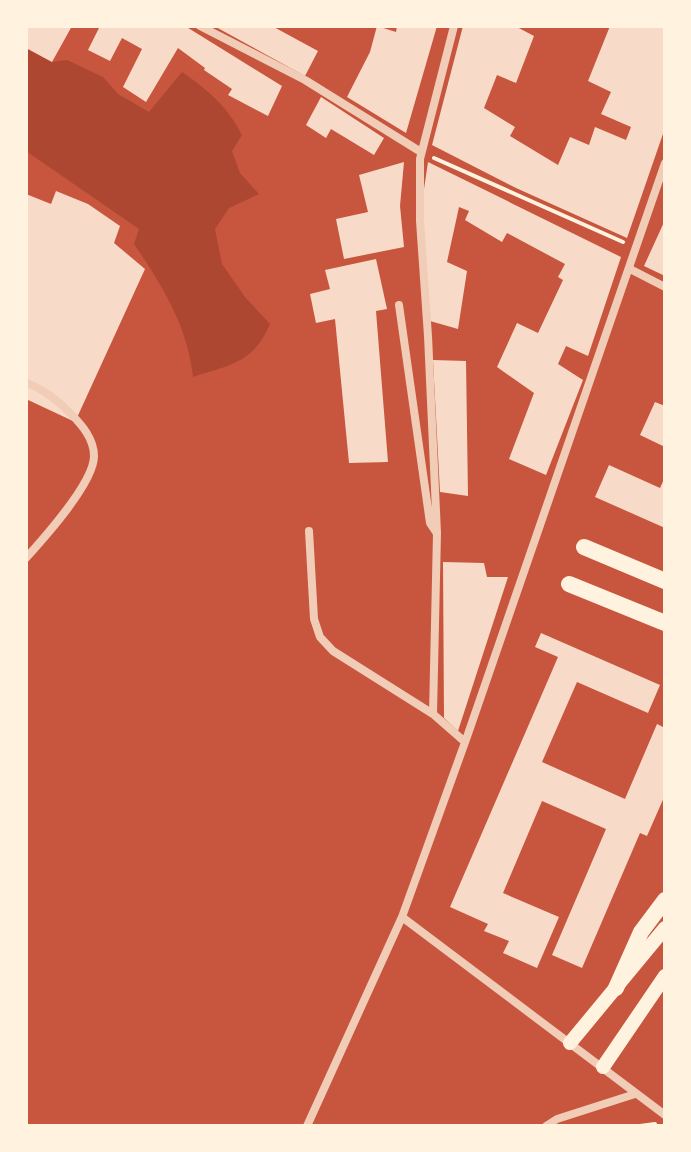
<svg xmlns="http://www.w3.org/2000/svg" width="691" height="1152" viewBox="0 0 691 1152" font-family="Signika,sans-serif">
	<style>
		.green { fill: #ae4732 }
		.building { fill: #f7dbc8 }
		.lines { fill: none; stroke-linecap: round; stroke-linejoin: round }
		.path { stroke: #fff3e0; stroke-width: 4 }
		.minor { stroke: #f1ccb7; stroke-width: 8 }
		.secondary { stroke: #fff3e0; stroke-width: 14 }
		.primary { stroke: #fff3e0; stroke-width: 16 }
	</style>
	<rect width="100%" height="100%" fill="#c8553d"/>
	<path class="green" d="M26,48L52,62L67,60L103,77L118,94L149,112L182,72C208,90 228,107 242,135L232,151L240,173L259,194L229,208L215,229L222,264L245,297L270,324C253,364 229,365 193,377C188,327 162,285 134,244L139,229L26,151Z"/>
	<path class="building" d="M28,26H72L52,62L26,48Z
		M95,26H185L282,86L268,116L228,95L232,89L204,70L205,68L178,48L146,102L123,87L142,49L122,38L110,61L88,50L99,28Z
		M214,26H272L318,51L305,76Z
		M377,26L396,32L397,26H437L406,133L347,97L370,52Z
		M463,26H515L534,36L516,83L497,75L484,108L515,127L510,136L558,165L570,137L589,145L595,127L626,140L631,127L601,114L611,92L588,81L610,26H665V128L627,238L516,188L432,145Z
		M321,97L384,138L374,155L331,129L326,138L306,125Z
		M404,162L400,206L404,247L344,259L336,219L368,212L359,175Z
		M428,162L621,257L588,356L566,346L558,364L583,380L546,475L509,459L534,393L497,367L517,323L538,333L563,280L558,277L565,264L507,233L502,242L465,220L469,211L459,207L447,262L467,271L458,329L430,321L424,252V189Z
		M56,191L88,204L120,226L114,243L145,269L75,422L26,399V194L51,204Z
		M665,220V276L644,266Z
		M376,259L387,309L376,311L388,462L349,463L335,319L316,323L310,294L330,289L325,270Z
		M433,360L466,361L468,496L440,492Z
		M655,402L665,406V447L640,435Z
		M609,465L660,488L665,477V528L595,497Z
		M443,562L484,563L487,577H508L458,731L444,718Z
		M541,633L660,685L648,713L577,682L542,762L625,799L657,724L665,728V795L647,836L640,833L582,968L552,955L606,829L542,801L503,893L559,917L537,968L503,953L509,941L484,931L488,924L450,907L558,657L535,647Z"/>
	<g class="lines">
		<path class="path" d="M434,158L623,242
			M640,1126L655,1124"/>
		<path class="minor" d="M200,26L305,80L421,152
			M630,269L665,287
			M399,305L430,523L436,532
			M26,383C42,388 60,402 71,414C82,425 94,439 94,456C94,483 44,538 26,558
			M309,531L314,619L320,637L333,651L433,714L465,742
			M433,714L437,533L428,336L420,221V159L454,26
			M402,917L665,1115
			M307,1126L402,917L468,734L665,163
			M546,1126L557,1119L635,1094"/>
		<path class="secondary" d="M570,1043L665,928
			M603,1067L665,976"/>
		<path class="primary" d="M584,547L665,581
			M569,584L665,623
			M616,988L641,932L665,900"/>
	</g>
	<rect width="691" height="1152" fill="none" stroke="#fff3e0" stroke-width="56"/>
</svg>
